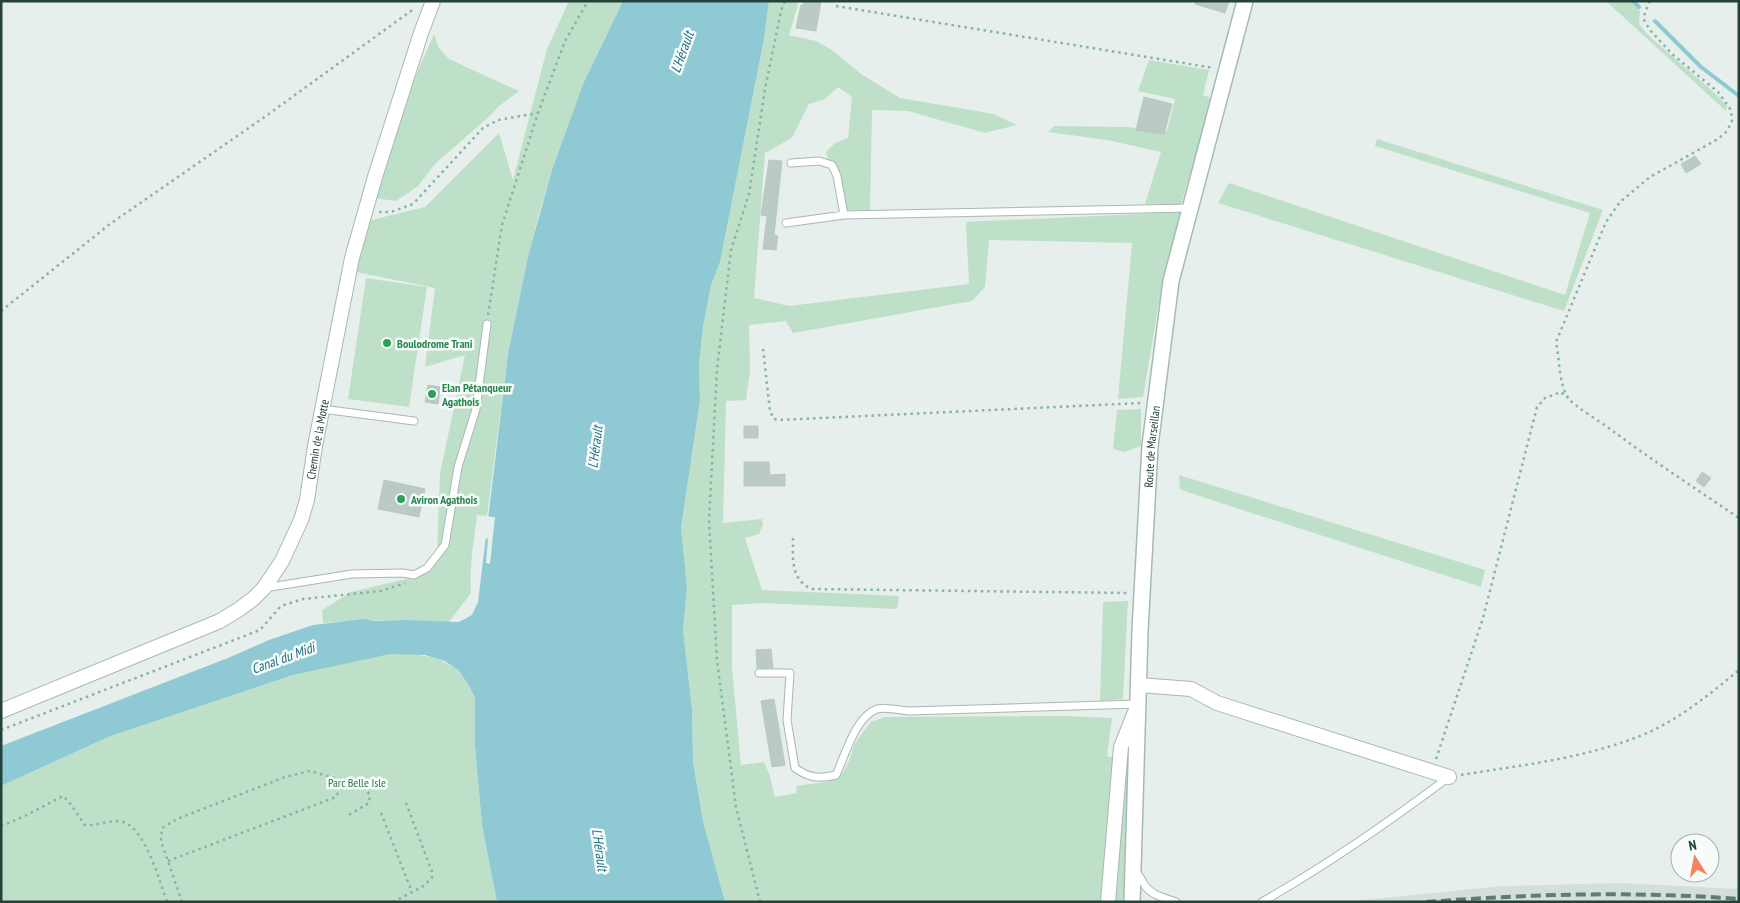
<svg xmlns="http://www.w3.org/2000/svg" width="1740" height="903" viewBox="0 0 1740 903" font-family="'PT Sans Narrow',sans-serif">
	<style>
		.built { fill: #d4dfda }
		.green { fill: #bfe0c8 }
		.water { fill: #8ec9d4 }
		.pier { fill: #e6efeb }
		.lines { fill: none; stroke-linecap: round; stroke-linejoin: round }
		.stream { stroke: #8ec9d4; stroke-width: 4 }
		.building { fill: #bbcac4; stroke: #b8c9c2 }
		.service-casing { stroke: #a8b8b2; stroke-width: 9 }
		.minor-casing { stroke: #a8b8b2; stroke-width: 16 }
		.secondary-casing { stroke: #a4bbb3; stroke-width: 18 }
		.path { stroke: #86b3a5; stroke-width: 2.5; stroke-dasharray: 2.5 4; stroke-linecap: butt }
		.service { stroke: #fff; stroke-width: 7 }
		.minor { stroke: #fff; stroke-width: 14 }
		.secondary { stroke: #fff; stroke-width: 15 }
		.rail { stroke: #5f7d75; stroke-width: 4; stroke-dasharray: 10 5; stroke-linecap: butt }
		.leisure-dot { fill: #2e9e5b; stroke: #f7fbf9; stroke-width: 2 }
		.labels { text-anchor: middle; dominant-baseline: central; stroke-width: 5; stroke-linejoin: round; paint-order: stroke }
		.leisure-label { font-size: 12px; font-weight: bold; fill: #27864d; stroke: #f7fbf9; text-anchor: start }
		.street-label { font-size: 12px; fill: #24423a; stroke: #f7fbf9 }
		.park-label { font-size: 12px; fill: #2d7a4b; stroke: #f7fbf9 }
		.water-label { font-size: 14px; font-style: italic; fill: #1c6f80; stroke: #f7fbf9 }
	</style>
	<rect width="100%" height="100%" fill="#e6efeb"/>
	<path class="built" d="M1621,883L1739,889V902H1344L1502,886Z"/>
	<path class="green" d="M569,1H623L583,84L552,170L538,217L508,354L487,516L477,515C474,542 469,566 471,593L449,622C407,620 365,619 323,623L322,610L351,592L423,575L437,553L440,474L465,355L425,367L435,288L356,272L367,221L425,207L499,133L513,180L547,49Z
		M769,1H799L789,35L816,41L832,50L861,74L900,98L994,114L1017,125L985,133L908,111L872,110L870,211L839,210L836,183L826,152L835,143L848,138L852,97L838,87L825,99L809,104L792,138L765,153L754,298L789,306L969,284L966,222L1183,212L1159,302L1143,397L1118,399L1132,243L989,240L985,287L972,301L793,333L786,321L749,325L750,370L746,400L726,401L723,523L762,519L763,524L759,534L745,538L762,590L899,596L897,609L762,603L732,605V667L741,765L764,762L770,776L775,797L797,793L796,786L826,782L842,774L850,759L854,745L861,735L871,722L885,717L1065,716L1112,718L1107,757L1132,756L1126,902H725L703,821L693,762L692,709L683,630L687,587L681,528L700,400L699,364L703,327L711,285L720,262L764,39Z
		M1606,1H1630L1640,11L1639,24L1648,35L1717,95L1727,106L1726,111Z
		M434,34L439,48L449,59L519,91L499,106L492,114L435,164L418,186L396,201L374,198L412,84Z
		M1149,60L1209,70L1203,95L1213,99L1181,204H1145L1161,152L1107,140L1048,132L1054,126L1127,127L1167,131L1175,99L1138,91Z
		M1377,139L1603,210L1564,311L1218,203L1229,183L1565,295L1590,213L1375,146Z
		M366,278L427,287L409,407L348,399Z
		M1141,409V446L1124,452L1113,449L1117,410Z
		M1179,475L1485,570L1481,587L1187,492L1180,489Z
		M1128,601L1123,699L1100,701L1103,602Z
		M406,653L437,658L455,668L464,677L475,698V746L482,825L497,902H1V786L108,737L293,675L371,657L390,654Z"/>
	<path class="water" d="M623,1H769L764,39L720,262L711,285L703,327L699,364L700,400L681,528L687,587L683,630L692,709L693,762L703,821L725,902H497L482,825L475,746V698L468,684L459,671L445,661L425,655L390,654L293,675L108,737L1,786V746L228,658L269,640L313,625L364,619L374,621L404,620L459,622L472,615L478,602L508,354L529,253L552,170L583,84Z"/>
	<path class="pier" d="M485,516L495,517L490,564L486,563L488,539L485,538V534L483,533Z"/>
	<g class="lines">
		<path class="stream" d="M1633,1L1639,7
			M1655,21L1701,67L1739,96"/>
	</g>
	<path class="building" d="M804,1H821L816,31L796,28L801,5L803,6Z
		M1195,1H1229L1225,13L1195,4Z
		M1144,97L1172,104L1164,134L1136,130Z
		M1695,156L1701,164L1686,173L1681,164Z
		M769,160L782,161L774,235L778,236L776,250L763,249L767,216L761,215Z
		M428,385L440,387L438,404L425,402Z
		M744,426H758V438H744Z
		M744,462H769L770,475L785,474V486H744Z
		M1702,472L1711,478L1704,487L1696,481Z
		M384,480L425,489L419,517L378,509Z
		M771,649L773,668H757L756,650Z
		M774,699L785,765L772,767L761,701Z"/>
	<g class="lines">
		<g class="service-casing">
			<path id="service" d="M844,215L1191,208
				M786,223L844,215L837,176L832,165L819,161L791,163
				M322,409L414,421
				M264,588L352,574L403,573L414,575L427,568L445,545L458,467L476,409L487,324
				M759,673H790L787,720L795,768C809,778 819,779 836,775C845,756 855,717 877,709C883,707 901,710 908,711L1138,704
				M1134,870C1141,876 1141,880 1146,887C1153,896 1166,898 1176,902
				M1262,902C1327,865 1389,822 1449,777"/>
		</g>
		<g class="minor-casing">
			<g id="minor">
				<path d="M1139,685L1191,689L1217,703L1449,777"/>
				<path id="s1" d="M1,711L220,621L238,610L253,599L264,588L282,561L301,520L307,500L315,446L352,258L375,177L421,33L433,1"/>
				<path d="M1108,902L1121,747L1137,707"/>
			</g>
		</g>
		<g class="secondary-casing">
			<g id="secondary">
				<path id="s2" d="M1132,902L1140,631L1150,446L1171,281L1245,1"/>
			</g>
		</g>
		<path class="path" d="M1650,1L1645,12L1644,20L1650,30L1672,54L1718,92L1731,110L1732,121L1727,131L1718,139L1650,177L1620,202L1606,222L1556,342C1560,359 1558,386 1570,400C1577,408 1601,422 1610,429C1652,460 1696,489 1739,518
			M836,6L1214,68
			M379,212H391L413,204L483,128L498,120L538,113
			M1,311L110,224L266,116L415,8
			M488,315L502,225L538,113L565,41L588,1
			M763,349L770,411L774,419L779,420L1141,403
			M793,538C793,558 790,580 812,589L1128,593
			M1,730L260,630L281,606L303,599L381,591L405,583
			M1436,759L1483,618L1537,407L1545,398L1561,392L1568,398
			M1461,775C1522,765 1581,759 1640,736C1676,722 1710,694 1739,670
			M381,813L412,892
			M1,826L23,817L63,796L69,802L85,825C97,826 111,819 123,822C145,828 160,882 167,902
			M168,861L336,797L344,780
			M182,902L161,841L162,828L177,819L285,777L310,771L362,786L370,795L369,803L347,816
			M393,902L422,887L432,878V872L406,803
			M760,902L736,807L717,660L709,521L717,369L731,250L749,194L765,89L781,11L785,1"/>
		<use href="#service" class="service"/>
		<use href="#minor" class="minor"/>
		<use href="#secondary" class="secondary"/>
		<path class="rail" d="M1426,902C1530,894 1634,891 1739,899"/>
	</g>
	<g class="leisure-dot">
		<circle cx="387" cy="343" r="5"/>
		<circle cx="432" cy="394" r="5"/>
		<circle cx="401" cy="499" r="5"/>
	</g>
	<g class="labels">
		<g class="leisure-label">
			<text x="397" y="343">Boulodrome Trani</text>
			<text x="442" y="387">Elan Pétanqueur<tspan x="442" dy="14">Agathois</tspan></text>
			<text x="411" y="499">Aviron Agathois</text>
		</g>
		<g class="street-label">
			<text stroke="none"><textPath href="#s1" startOffset="452">Chemin de la Motte</textPath></text>
			<text stroke="none"><textPath href="#s2" startOffset="456">Route de Marseillan</textPath></text>
		</g>
		<g class="park-label">
			<text x="357" y="782">Parc Belle Isle</text>
		</g>
		<g class="water-label">
			<text transform="translate(682 52) rotate(-70)">L'Hérault</text>
			<text transform="translate(595 447) rotate(-83)">L'Hérault</text>
			<text transform="translate(283 658) rotate(-20)">Canal du Midi</text>
			<text transform="translate(600 850) rotate(82)">L'Hérault</text>
		</g>
	</g>
	<rect width="1740" height="903" fill="none" stroke="#24423a" stroke-width="5"/>
	<g transform="translate(1695 858) rotate(349)"><circle r="24" fill="#f7fbf9" stroke="#a3b1ad"/>
	<path d="M0-4L9 19L0 12L-9 19Z" fill="#f4845f"/>
	<text y="-8" font-size="14" font-weight="bold" text-anchor="middle" fill="#24423a">N</text>
	</g>
</svg>
